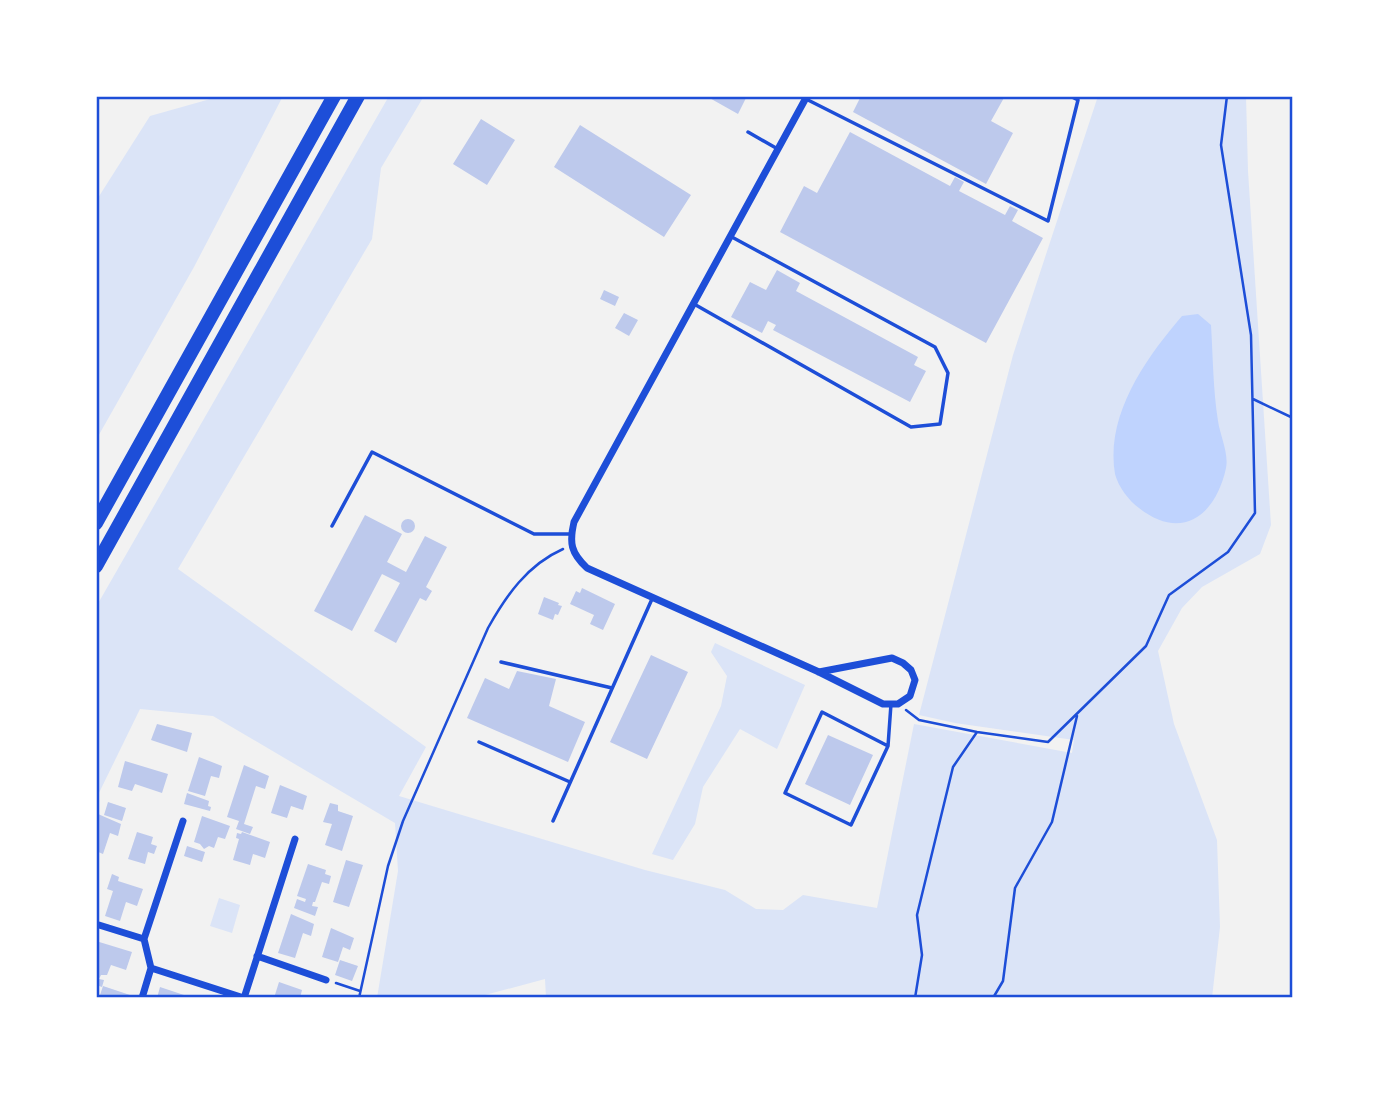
<svg xmlns="http://www.w3.org/2000/svg" width="1389" height="1094" viewBox="0 0 1389 1094" font-family="Karla,sans-serif">
	<style>
		.green { fill: #dbe4f7 }
		.water { fill: #bfd3fe }
		.building { fill: #bdc9ec }
		.lines { fill: none; stroke-linecap: round; stroke-linejoin: round }
		.path { stroke: #1d4ed8; stroke-width: 2.5 }
		.service { stroke: #1d4ed8; stroke-width: 3.5 }
		.minor { stroke: #1d4ed8; stroke-width: 7 }
		.motorway { stroke: #1d4ed8; stroke-width: 14 }
		.neatline { fill: none; stroke: #1d4ed8; stroke-width: 2.5 }
	</style>
	<rect width="100%" height="100%" fill="#f2f2f2"/>
	<path class="green" d="M221,96H283L194,267L96,440V201L150,116Z
		M389,96H424L381,168L372,239L178,569L426,747L399,796L645,870L725,890L756,909L783,910L803,895L877,908L914,724L1072,753L1074,740L955,723L919,715L1013,355L1098,96H1246L1248,171L1271,525L1260,554L1202,587L1182,608L1158,651L1174,724L1217,840L1220,927L1212,998H546L545,979L474,998H377L398,871L395,823L213,716L140,709L96,799V607Z
		M715,643L805,685L777,749L740,729L703,787L695,824L673,860L652,854L721,706L727,676L711,652Z
		M219,898L240,905L232,933L210,926Z"/>
	<path class="water" d="M1198,314L1211,325C1213,357 1213,389 1218,421C1220,435 1229,454 1226,468C1216,515 1182,542 1139,508C1129,501 1118,486 1115,474C1105,415 1146,358 1182,316Z"/>
	<path class="building" d="M706,96H747L738,114Z
		M861,96H1005L991,121L1013,133L986,184L853,112Z
		M481,119L515,140L487,185L453,164Z
		M580,125L691,195L664,237L554,167Z
		M850,132L950,186L955,177L964,182L959,191L1005,215L1010,206L1018,210L1012,221L1043,238L986,343L780,232L804,186L817,193Z
		M777,270L800,283L796,291L918,357L914,365L926,371L910,402L773,330L776,325L768,321L762,333L731,317L750,282L766,290Z
		M604,290L619,297L615,306L600,299Z
		M624,313L638,320L629,336L615,328Z
		M365,515L402,534L387,562L406,572L425,536L447,547L426,587L432,591L426,601L420,598L396,643L374,631L400,583L382,574L352,631L314,611Z
		M401 526a7 7 0 1 1 14 0a7 7 0 1 1-14 0Z
		M582,588L615,604L603,630L590,624L594,615L570,604L576,591L580,593Z
		M544,597L559,603L558,605L562,606L558,615L555,614L553,620L538,614Z
		M651,655L688,672L647,759L610,742Z
		M517,671L556,679L549,706L585,722L568,762L467,718L485,678L509,689Z
		M157,724L192,733L187,752L151,740Z
		M828,735L873,755L850,805L805,784Z
		M199,757L222,766L219,778L211,776L205,796L188,791Z
		M125,761L168,774L162,793L135,784L132,791L118,787Z
		M244,765L269,776L265,789L256,786L244,824L253,827L250,834L236,829L239,821L227,817Z
		M280,785L307,796L303,810L291,806L287,818L271,813Z
		M187,793L209,801L208,806L211,807L210,811L184,804Z
		M108,802L126,808L122,821L104,815Z
		M330,803L338,805V811L353,816L342,851L325,845L332,824L323,822Z
		M98,814L121,824L118,836L110,833L103,854L96,851Z
		M202,816L230,826L225,839L218,837L214,848L209,846L204,849L200,844L194,842Z
		M137,832L153,837L151,844L157,846L154,854L148,852L145,864L128,859Z
		M242,832L270,842L265,858L253,854L250,865L233,860L239,839L236,838L237,833L241,834Z
		M187,846L205,852L202,862L184,856Z
		M346,860L363,865L349,907L333,902Z
		M308,864L326,870L325,874L331,876L329,884L322,882L315,902H313L312,906L318,907L315,916L294,908L297,899L305,902L306,899L297,896Z
		M112,874L119,877L118,881L143,889L137,906L126,902L120,921L105,916L113,891L107,889Z
		M291,914L314,924L311,936L303,933L295,958L278,953Z
		M331,928L354,938L350,950L343,947L338,962L322,957Z
		M96,941L132,952L126,970L111,965L107,975H101L99,979L104,980L102,987L96,985Z
		M340,960L358,966L352,981L335,975Z
		M279,982L302,990L300,998H274Z
		M103,986L130,995L129,998H99Z
		M160,987L184,995V998H157Z"/>
	<g class="lines">
		<path class="path" d="M1253,399L1293,418
			M906,710L919,720L977,732L1048,742L1146,646L1169,595L1228,552L1255,513L1251,335L1221,145L1227,96
			M336,983L360,991
			M359,998L388,866L403,821L488,628C506,596 527,565 563,549
			M915,998L922,955L917,915L953,767L977,732
			M993,998L1003,981L1015,888L1052,822L1077,716"/>
		<path class="service" d="M806,99L1048,221L1078,100L1070,96
			M748,132L776,148
			M694,304L911,427L940,424L948,373L935,347L730,236
			M332,526L372,452L534,534H571
			M501,662L612,688
			M479,742L570,782
			M888,746L822,712L785,793L851,825L888,746L891,704
			M553,821L652,599"/>
		<path class="minor" d="M807,96L574,522C569,543 571,553 587,568L819,672L883,704H898L910,696L915,680L911,670L903,663L892,658L819,672
			M99,925L144,939
			M257,956L326,980
			M151,968L244,998
			M142,998L151,968L144,939L183,821
			M244,998L295,839"/>
		<path class="motorway" d="M96,523L334,96
			M96,566L358,96"/>
	</g>
	<rect width="1389" height="1094" fill="none" stroke="#ffffff" stroke-width="196"/>
	<rect x="98" y="98" width="1193" height="898" class="neatline"/>
</svg>
